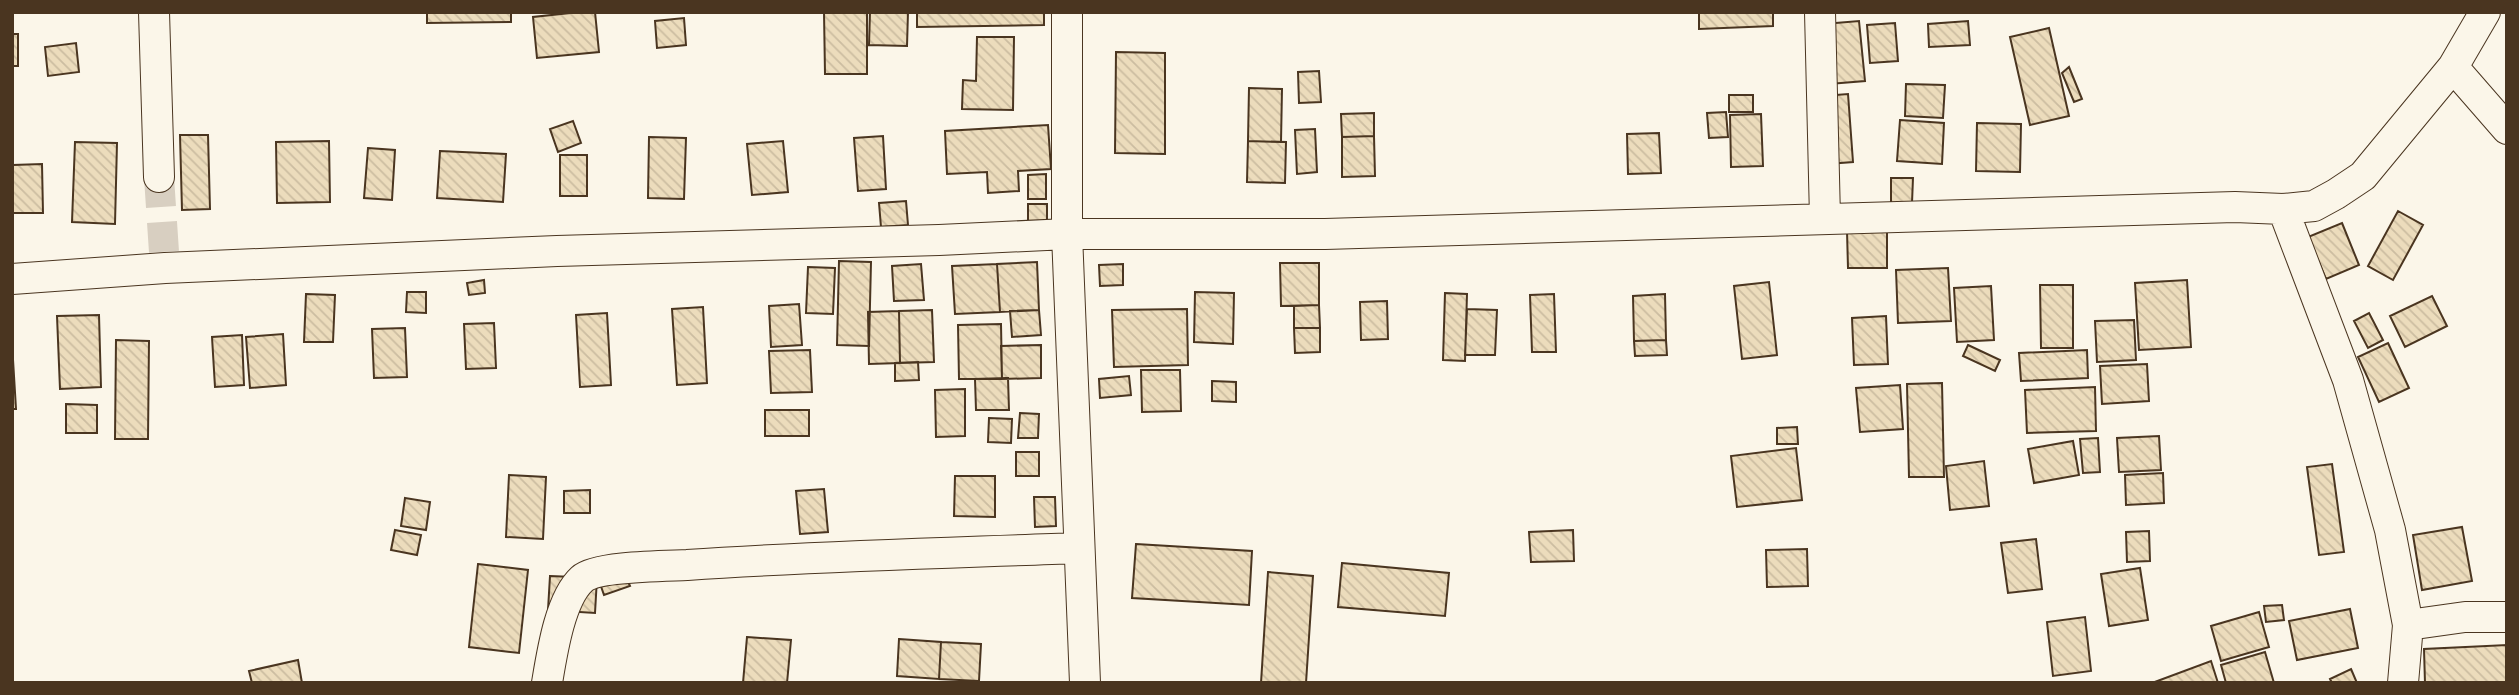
<svg xmlns="http://www.w3.org/2000/svg" width="2519" height="695" viewBox="0 0 2519 695" font-family="Signika,sans-serif">
	<style>
		.building { fill: url(#building-back-hatch); stroke: #4a3520; stroke-width: 2 }
		.lines { fill: none; stroke-linecap: round; stroke-linejoin: round }
		.minor-tunnel { stroke: #d8cfc1; stroke-width: 30; stroke-dasharray: 30 15; stroke-linecap: butt }
		.minor-casing { stroke: #4a3520; stroke-width: 32 }
		.minor { stroke: #fbf6e9; stroke-width: 30 }
	</style>
	<defs>
		<pattern id="building-back-hatch" width="6" height="6" patternUnits="userSpaceOnUse" patternTransform="scale(1.75)"><rect width="6" height="6" fill="#ecdcbc"/><path d="M-1 5l2 2M0 0l6 6M5-1l2 2" fill="none" stroke="#ccbda1"/></pattern>
	</defs>
	<rect width="100%" height="100%" fill="#fbf6e9"/>
	<path class="building" d="M427,12H511V22L427,23Z
		M580,12H595L599,52L537,58L533,17Z
		M824,12H867V74H825Z
		M870,12H908L907,46L869,45Z
		M917,12H1044V25L917,27Z
		M1699,12H1773V26L1699,29Z
		M684,18L686,45L657,48L655,21Z
		M1859,21L1865,81L1817,85L1812,25Z
		M1968,21L1970,45L1929,47L1928,24Z
		M1895,23L1898,61L1870,63L1867,25Z
		M2049,28L2069,116L2030,125L2010,37Z
		M12,34H18V66H12Z
		M977,37H1014L1013,110L962,109L963,80L976,81Z
		M76,43L79,72L48,76L45,47Z
		M1116,52L1165,53V154L1115,153Z
		M2069,67L2082,99L2074,102L2062,73Z
		M1319,71L1321,102L1299,103L1298,72Z
		M1906,84L1945,85L1943,118L1905,116Z
		M1249,88L1282,89L1281,142L1248,141Z
		M1848,94L1853,162L1828,164L1823,96Z
		M1729,95H1753V112H1729Z
		M1726,112L1728,137L1709,138L1707,113Z
		M1374,113V136L1342,137L1341,114Z
		M1761,114L1763,166L1731,167L1730,115Z
		M1900,120L1944,123L1942,164L1897,161Z
		M573,121L581,143L558,152L550,129Z
		M1977,123L2021,124L2020,172L1976,171Z
		M1048,125L1051,169L1018,171L1019,191L988,193L987,172L947,174L945,131Z
		M1315,129L1317,172L1297,174L1295,130Z
		M1659,133L1661,173L1628,174L1627,134Z
		M180,135H208L210,209L182,210Z
		M883,136L886,189L858,191L854,138Z
		M1374,136L1375,176L1342,177V137Z
		M649,137L686,138L684,199L648,198Z
		M329,141L330,202L277,203L276,142Z
		M783,141L788,192L752,195L747,144Z
		M1248,141L1286,142L1285,183L1247,182Z
		M75,142L117,143L115,224L72,222Z
		M368,148L395,150L392,200L364,198Z
		M440,151L506,154L503,202L437,198Z
		M560,155H587V196H560Z
		M42,164L43,213H13V165Z
		M1046,174V199H1028V175Z
		M1891,178H1913L1912,203H1891Z
		M906,201L908,225L881,227L879,203Z
		M1028,204H1047V226L1028,225Z
		M2398,211L2423,225L2393,280L2368,266Z
		M2342,223L2359,265L2326,279L2308,237Z
		M1887,230V268H1848L1847,231Z
		M839,261L871,262L869,346L837,345Z
		M1037,262L1039,310L1000,312L997,264Z
		M1280,263H1319V305L1281,306Z
		M921,264L924,300L894,301L892,266Z
		M997,264L1000,312L955,314L952,266Z
		M1123,264V285L1100,286L1099,265Z
		M808,267L835,268L833,314L806,313Z
		M1948,268L1951,321L1898,323L1896,270Z
		M484,280L485,293L469,295L467,283Z
		M2187,280L2191,347L2139,350L2135,283Z
		M1769,282L1777,355L1742,359L1734,286Z
		M2040,285H2073V348H2041Z
		M1991,286L1994,340L1957,342L1954,288Z
		M407,292H426V313L406,312Z
		M1195,292L1234,293L1233,344L1194,342Z
		M1445,293L1467,294L1465,361L1443,360Z
		M306,294L335,295L333,342H304Z
		M1554,294L1556,352H1532L1530,295Z
		M1665,294L1666,340L1634,341L1633,296Z
		M2432,296L2447,326L2405,347L2390,316Z
		M1387,301L1388,339L1361,340L1360,302Z
		M799,304L802,345L771,347L769,306Z
		M1319,305L1320,328H1294V306Z
		M703,307L707,383L677,385L672,309Z
		M1187,309L1188,365L1114,367L1112,310Z
		M1467,309L1497,310L1495,355H1465Z
		M932,310L934,362L900,363L899,311Z
		M1039,310L1041,335L1012,337L1010,311Z
		M899,311L900,363L869,364L868,312Z
		M607,313L611,385L580,387L576,315Z
		M2369,313L2383,340L2368,348L2354,321Z
		M99,315L101,387L60,389L57,316Z
		M1886,316L1888,364L1854,365L1852,318Z
		M2134,320L2136,360L2097,362L2095,321Z
		M494,323L496,368L466,369L464,324Z
		M1001,324L1002,379H959L958,325Z
		M405,328L407,377L374,378L372,329Z
		M1294,328H1320V352L1295,353Z
		M283,334L286,385L250,388L246,337Z
		M242,335L244,385L215,387L212,337Z
		M116,340L149,341L148,439H115Z
		M1666,340L1667,355L1635,356L1634,341Z
		M12,343L16,409H12Z
		M2388,343L2409,388L2379,402L2358,357Z
		M1041,345V378L1002,379L1001,346Z
		M1968,345L2000,360L1995,371L1963,356Z
		M810,350L812,392L771,393L769,351Z
		M2087,350L2088,378L2021,381L2019,353Z
		M918,362L919,380L895,381V363Z
		M2147,364L2149,401L2102,404L2100,366Z
		M1141,370H1180L1181,411L1142,412Z
		M1129,376L1131,395L1100,398L1099,379Z
		M1008,378L1009,410H976L975,379Z
		M1212,381L1236,382V402L1212,401Z
		M1942,383L1944,477H1909L1907,384Z
		M1900,385L1903,429L1860,432L1856,388Z
		M2095,387L2096,431L2027,433L2025,390Z
		M965,389V436L936,437L935,390Z
		M66,404L97,405V433H66Z
		M765,410H809V436H765Z
		M1020,413L1039,414L1038,438H1018Z
		M989,418L1012,419L1011,443L988,442Z
		M1797,427L1798,444H1777V428Z
		M2159,436L2161,470L2119,472L2117,438Z
		M2098,438L2100,472L2083,473L2080,439Z
		M2073,441L2079,475L2034,483L2028,449Z
		M1796,448L1802,500L1737,507L1731,456Z
		M1016,452H1039V476H1016Z
		M1984,461L1989,506L1950,510L1946,466Z
		M2332,464L2344,552L2319,555L2307,467Z
		M2163,473L2164,503L2126,505L2125,475Z
		M509,475L546,477L543,539L506,537Z
		M955,476H995V517L954,516Z
		M824,489L828,532L800,534L796,491Z
		M590,490V513H564V491Z
		M1034,497H1055L1056,526L1035,527Z
		M405,498L430,502L426,530L401,526Z
		M2462,527L2472,581L2422,590L2413,535Z
		M395,530L421,535L417,555L391,550Z
		M1573,530L1574,561L1531,562L1529,532Z
		M2149,531L2150,561L2127,562L2126,532Z
		M2036,539L2042,589L2008,593L2001,543Z
		M1136,544L1252,551L1249,605L1132,598Z
		M1807,549L1808,586L1767,587L1766,550Z
		M618,559L630,586L604,595L595,569Z
		M1342,563L1449,573L1445,616L1338,607Z
		M478,564L528,570L519,653L469,647Z
		M2140,568L2148,620L2109,626L2101,574Z
		M1268,572L1313,576L1306,683H1261Z
		M550,576L597,578L595,613L548,610Z
		M2282,605L2284,620L2266,622L2264,606Z
		M2350,609L2358,648L2297,660L2289,621Z
		M2259,612L2269,647L2221,661L2211,626Z
		M2085,617L2091,671L2053,676L2047,622Z
		M747,637L791,640L787,683H743Z
		M899,639L941,642L939,679L897,676Z
		M941,642L981,644L979,681L939,679Z
		M2507,645V682L2425,683L2424,649Z
		M2265,652L2274,683H2226L2221,665Z
		M298,660L302,683H252L249,671Z
		M2211,661L2218,683H2152Z
		M2351,669L2357,683H2332L2330,679Z"/>
	<g class="lines">
		<path class="minor-tunnel" d="M159,177L164,252"/>
		<g class="minor-casing">
			<path id="minor" d="M154,12L159,177
				M1067,12V234L1085,683
				M1820,12L1825,218
				M2453,67L2507,129
				M2283,209L2314,206L2336,194L2363,176L2453,67L2485,12
				M12,279L165,268L557,251L939,240L1067,234H1325L2235,207L2283,209L2348,380L2390,530L2408,625L2403,683
				M2408,625L2465,617H2507
				M547,683C552,653 560,599 582,579C596,566 665,566 687,565C817,556 948,553 1079,548"/>
		</g>
		<use href="#minor" class="minor"/>
	</g>
	<rect width="2519" height="695" fill="none" stroke="#4a3520" stroke-width="28"/>
</svg>
